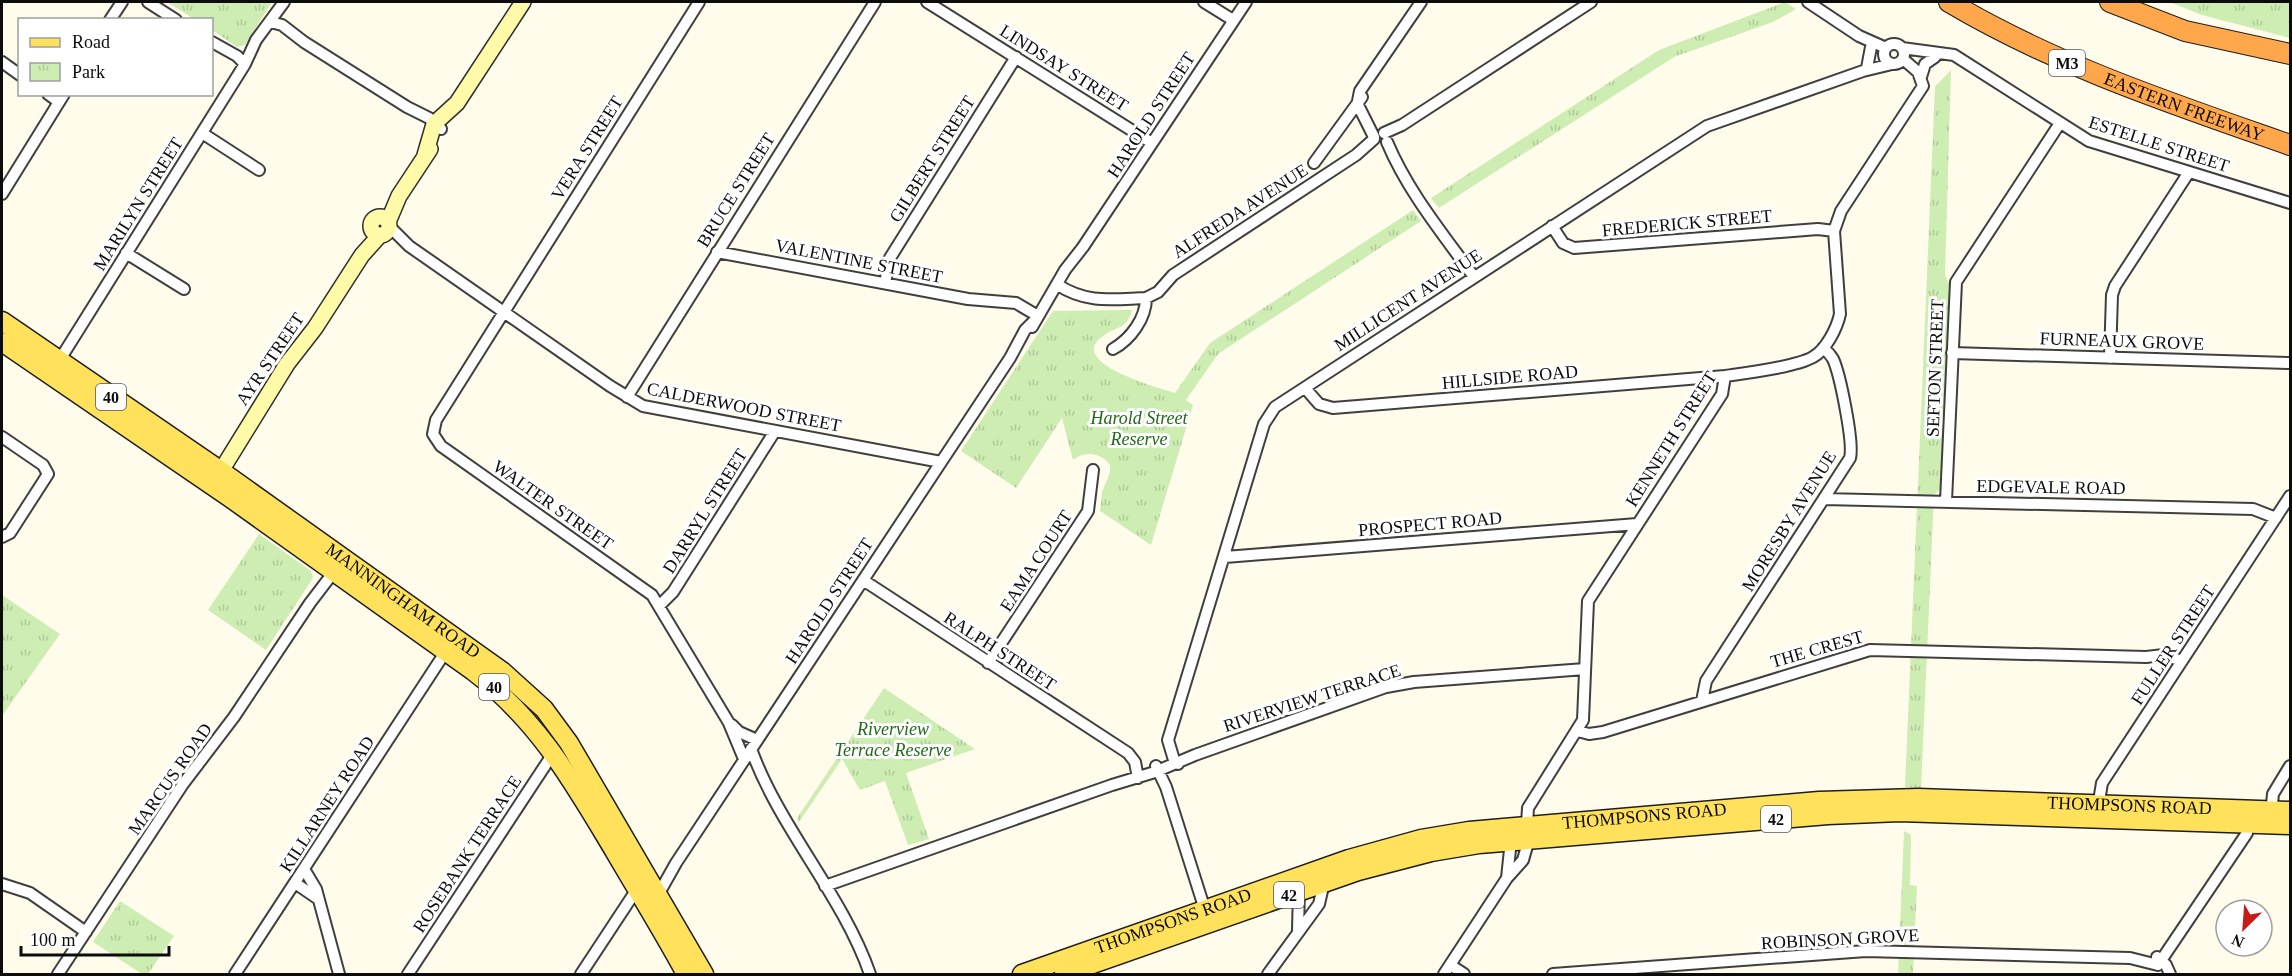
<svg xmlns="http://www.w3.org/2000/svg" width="2292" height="976" viewBox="0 0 2292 976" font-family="Georgia,serif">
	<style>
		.park { fill: url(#park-tufts) }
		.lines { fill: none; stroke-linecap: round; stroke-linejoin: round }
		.street-casing { stroke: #3f3f3f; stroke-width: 14 }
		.secondary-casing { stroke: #2e2e2e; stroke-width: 18 }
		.primary-casing { stroke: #1d1d1d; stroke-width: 21 }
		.highway-casing { stroke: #1d1d1d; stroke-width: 22 }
		.street { stroke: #fff; stroke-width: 10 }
		.secondary { stroke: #fffaa7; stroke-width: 15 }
		.primary { stroke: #ffe15c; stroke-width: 18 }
		.highway { stroke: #ffa74a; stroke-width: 20 }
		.labels { text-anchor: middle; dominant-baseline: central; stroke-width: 6; stroke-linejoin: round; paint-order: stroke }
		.shield { fill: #fff; stroke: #555; stroke-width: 1.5 }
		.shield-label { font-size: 16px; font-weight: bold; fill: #0c0c0c }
		.street-label { font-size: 18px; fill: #0c0c0c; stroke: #fff }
		.park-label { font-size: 18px; font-style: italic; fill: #236917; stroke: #fff }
	</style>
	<defs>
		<pattern id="park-tufts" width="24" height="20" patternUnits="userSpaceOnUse" patternTransform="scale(1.5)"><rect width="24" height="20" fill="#cdedb2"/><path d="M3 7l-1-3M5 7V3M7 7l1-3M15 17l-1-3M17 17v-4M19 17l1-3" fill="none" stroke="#afca98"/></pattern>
	</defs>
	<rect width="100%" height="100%" fill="#fffcec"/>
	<path class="park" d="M167,2H272L245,45L237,47L212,30V20L194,19Z
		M1785,2L1796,9L1773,22L1674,57L1439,208L1431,198L1659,50Z
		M2169,2H2290V38L2202,15Z
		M1951,70L1945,275L1950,286L1942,481L1940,489L1934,495L1921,788L1905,787L1935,87Z
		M1413,210L1421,221L1218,354L1186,400L1193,405L1151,545L1100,511L1102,492L1110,473V465C1100,452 1085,451 1073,460L1062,418L1016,488L961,451L1053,311L1132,310C1126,331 1117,325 1103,336C1064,363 1162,389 1175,393L1210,343Z
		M259,534L311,571L313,578L266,650L208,610Z
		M2,595L60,634L2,716Z
		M884,688L975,749L906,773L929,839L908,845L885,781L860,790L842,759L799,822L797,818Z
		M1904,831L1911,835L1910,885L1917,886L1913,974H1898Z
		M120,901L174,936L148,974H142L93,942Z"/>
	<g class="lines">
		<g class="street-casing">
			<path id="street" d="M148,2L176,20
				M699,2L436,420L433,434L441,446L652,595L729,723L744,759
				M927,2L1152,143
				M1204,2L1233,20
				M1808,2L1859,36L1886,48
				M110,20L122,2
				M271,22L282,25L304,42L407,107L429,118L441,129
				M212,42L237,56L245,64
				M1884 54a10 10 0 1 1 20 0a10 10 0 1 1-20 0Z
				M1902,48L1954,55L2089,141L2290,203
				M2,62L20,75
				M1867,68L1871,47
				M1921,77L1925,64L1935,57
				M48,94L59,102
				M1358,101L1360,91L1421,2
				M1358,105L1374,137
				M202,133L259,170
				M1384,133L1402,125L1591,2
				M1387,142C1408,192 1443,234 1474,277
				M1314,163L1362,97
				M2,194L64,94
				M389,226L409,246L610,386L643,406L941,462
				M1552,226L1563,243L1574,248L1818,229L1834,231
				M717,252L968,299L1016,303L1038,316
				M126,253L184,289
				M885,283L890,258L1016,57
				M1058,285C1087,304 1113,299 1146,298L1158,292L1173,275L1356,155L1374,139
				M1032,327L1065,270L1083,247L1246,2
				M1113,349C1131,339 1146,318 1146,298
				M1952,353L2290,363
				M2110,358L2112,295L2115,286L2189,172
				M59,361L245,64L256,40L284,2
				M1305,388L1319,404L1333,408L1725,376
				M627,397L875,2
				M2,437L43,465L48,474L10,533L2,537
				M1824,499L2253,509L2276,518
				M1946,501L1956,282L2060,123
				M1225,557L1637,524
				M863,580L1128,753L1135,762L1138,778
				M660,605L673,592L775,431
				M988,663L1088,511L1093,470
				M1702,701L1706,681L1850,458C1854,443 1840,374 1833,359C1830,354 1827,351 1823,348
				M732,725L739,732L757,740
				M1578,731L1589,734L1603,732L1870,650L2146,657L2164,655L2182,661
				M751,749C780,829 842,894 870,974
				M1178,764L1174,760L1168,740L1264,424L1275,407L1707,126L1863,71L1892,64
				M1156,766L1166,787L1205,910
				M2098,807L2102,783L2290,496
				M2271,814L2273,794L2290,766
				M1527,824L1528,808L1583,720L1588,601L1722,394L1725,376C1746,373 1796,367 1813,357C1826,350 1837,328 1840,314L1834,231L1841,211L1923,86L1918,72L1903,59
				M304,869L316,889L339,974
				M1507,878L1511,840
				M295,883L317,898
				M2,884L30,893L86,932
				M825,886L1112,785L1155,772L1195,755L1386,687L1414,682L1585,669
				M658,895L676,863L1010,358L1025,330L1035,320
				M1298,930L1299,889
				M2157,957L2166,965L2170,974
				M1450,965L1464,974
				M2158,965L2247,833L2248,819
				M58,974L183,784L234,717L310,603L336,569
				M235,974L446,651
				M408,974L554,752
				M581,974L637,889
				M1268,974L1319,904L1322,891L1317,882
				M1444,974L1507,878L1523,860L1529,839
				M1553,974L1866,951L2130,958L2158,965"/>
		</g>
		<g class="secondary-casing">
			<path id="secondary" d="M425,155L434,124L457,103L523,2
				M371 226a9 9 0 1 1 18 0a9 9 0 1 1-18 0Z
				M388,222L399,196L430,149
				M216,479L287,364L315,328L362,255L380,235"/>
		</g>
		<g class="primary-casing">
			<g id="primary">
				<path id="s1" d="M2,321L221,471L502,671L544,709L569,743L704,974"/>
				<path d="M2,342L229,497L473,671C539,721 573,782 615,852C639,893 664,933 686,974"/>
				<path id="s2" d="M1022,974L1349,859L1421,839L1469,831L1819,801L1918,798L2290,811"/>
				<path d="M1064,974L1358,871L1431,852L1479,844L1828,815L1900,812L2290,825"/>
			</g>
		</g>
		<g class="highway-casing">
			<g id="highway">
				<path id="s3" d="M1949,2C2057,66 2173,104 2290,145"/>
				<path d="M2110,2L2185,31L2290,54"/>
			</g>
		</g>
		<use href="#street" class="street"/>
		<use href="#secondary" class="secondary"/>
		<use href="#primary" class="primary"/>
		<use href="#highway" class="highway"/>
	</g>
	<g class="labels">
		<g class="shield">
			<rect x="2049" y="50" width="36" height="26" rx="4.5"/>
			<rect x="96" y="384" width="30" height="26" rx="4.5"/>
			<rect x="479" y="674" width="30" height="26" rx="4.5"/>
			<rect x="1761" y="806" width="30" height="26" rx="4.5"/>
			<rect x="1274" y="882" width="30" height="26" rx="4.5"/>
		</g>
		<g class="shield-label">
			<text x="2067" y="63">M3</text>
			<text x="111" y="397">40</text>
			<text x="494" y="687">40</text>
			<text x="1776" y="819">42</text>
			<text x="1289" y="895">42</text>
		</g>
		<g class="street-label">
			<text transform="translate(1064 68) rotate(32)">LINDSAY STREET</text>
			<text stroke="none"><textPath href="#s3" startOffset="258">EASTERN FREEWAY</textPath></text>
			<text transform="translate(1151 115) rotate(-57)">HAROLD STREET</text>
			<text transform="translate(2159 144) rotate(18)">ESTELLE STREET</text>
			<text transform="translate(587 148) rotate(-58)">VERA STREET</text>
			<text transform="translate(932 159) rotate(-58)">GILBERT STREET</text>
			<text transform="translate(736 190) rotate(-58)">BRUCE STREET</text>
			<text transform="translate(138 204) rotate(-58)">MARILYN STREET</text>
			<text transform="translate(1240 211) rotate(-33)">ALFREDA AVENUE</text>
			<text transform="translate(1687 223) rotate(-5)">FREDERICK STREET</text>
			<text transform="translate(859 261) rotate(11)">VALENTINE STREET</text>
			<text transform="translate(1408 300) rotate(-33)">MILLICENT AVENUE</text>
			<text transform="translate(2122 341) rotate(2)">FURNEAUX GROVE</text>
			<text transform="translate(270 359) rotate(-56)">AYR STREET</text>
			<text transform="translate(1935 368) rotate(-88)">SEFTON STREET</text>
			<text transform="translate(1510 377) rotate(-5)">HILLSIDE ROAD</text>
			<text transform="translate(744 407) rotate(11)">CALDERWOOD STREET</text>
			<text transform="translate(1671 439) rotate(-58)">KENNETH STREET</text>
			<text transform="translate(2051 487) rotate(1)">EDGEVALE ROAD</text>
			<text transform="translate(553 505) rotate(35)">WALTER STREET</text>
			<text transform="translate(705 511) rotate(-58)">DARRYL STREET</text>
			<text transform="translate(1789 521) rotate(-58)">MORESBY AVENUE</text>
			<text transform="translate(1430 524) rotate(-5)">PROSPECT ROAD</text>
			<text transform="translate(1036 561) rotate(-57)">EAMA COURT</text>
			<text stroke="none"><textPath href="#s1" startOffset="489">MANNINGHAM ROAD</textPath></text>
			<text transform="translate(829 601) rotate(-57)">HAROLD STREET</text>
			<text transform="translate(2173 645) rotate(-57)">FULLER STREET</text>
			<text transform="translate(1817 649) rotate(-16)">THE CREST</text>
			<text transform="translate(1000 651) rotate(33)">RALPH STREET</text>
			<text transform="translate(1312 698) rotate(-18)">RIVERVIEW TERRACE</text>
			<text transform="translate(170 779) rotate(-55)">MARCUS ROAD</text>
			<text transform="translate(327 804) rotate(-57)">KILLARNEY ROAD</text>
			<text stroke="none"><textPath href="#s2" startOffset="1132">THOMPSONS ROAD</textPath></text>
			<text stroke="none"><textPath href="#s2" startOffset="646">THOMPSONS ROAD</textPath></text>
			<text transform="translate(467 854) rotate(-57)">ROSEBANK TERRACE</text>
			<text stroke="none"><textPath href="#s2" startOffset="160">THOMPSONS ROAD</textPath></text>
			<text transform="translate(1840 939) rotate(-3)">ROBINSON GROVE</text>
		</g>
		<g class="park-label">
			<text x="1139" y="418">Harold Street<tspan x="1139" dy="21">Reserve</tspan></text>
			<text x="893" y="729">Riverview<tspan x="893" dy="21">Terrace Reserve</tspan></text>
		</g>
	</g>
	<rect width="2292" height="976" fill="none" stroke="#0c0c0c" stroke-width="6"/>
	<rect x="18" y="18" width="195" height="78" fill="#ffffff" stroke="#9e9e9e" stroke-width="1.5"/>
	<rect x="30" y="38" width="30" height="9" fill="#ffe15c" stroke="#9e9e9e" stroke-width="1.5"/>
	<text x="72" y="48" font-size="18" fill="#0c0c0c">Road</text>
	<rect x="30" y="63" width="30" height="18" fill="url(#park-tufts)" stroke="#9e9e9e" stroke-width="1.5"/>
	<text x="72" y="78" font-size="18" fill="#0c0c0c">Park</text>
	<g transform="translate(2244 928) rotate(205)"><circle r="28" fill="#ffffff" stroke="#9e9e9e" stroke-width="1.5"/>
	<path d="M0-4.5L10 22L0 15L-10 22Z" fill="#c81b19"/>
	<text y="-9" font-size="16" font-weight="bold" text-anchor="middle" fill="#0c0c0c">N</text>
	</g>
	<path d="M21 946v9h148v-9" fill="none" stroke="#0c0c0c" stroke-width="3"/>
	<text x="30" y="946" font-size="18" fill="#0c0c0c" stroke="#ffffff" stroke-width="4.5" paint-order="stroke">100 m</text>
</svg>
